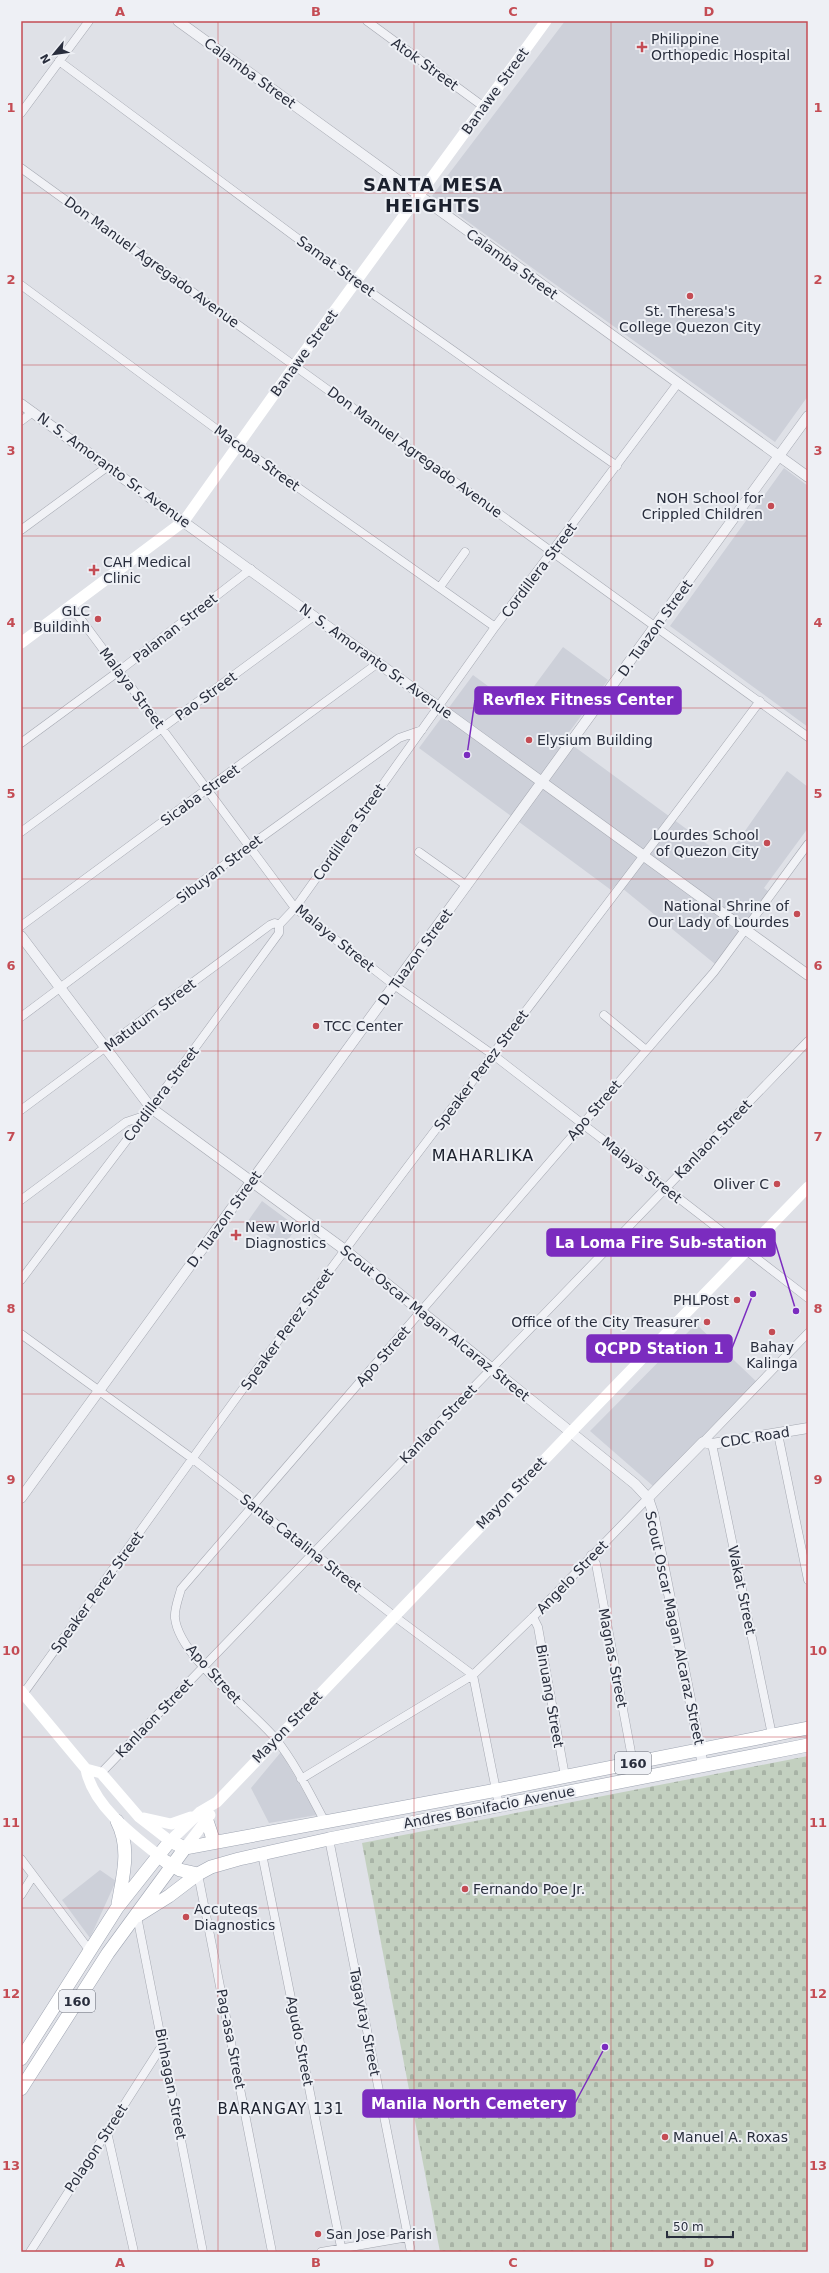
<svg xmlns="http://www.w3.org/2000/svg" width="829" height="2273" viewBox="0 0 829 2273" font-family="'DejaVu Sans',sans-serif">
	<style>
		.built { fill: #cdd0d9 }
		.cemetery { fill: url(#cemetery-stones) }
		.lines { fill: none; stroke-linecap: round; stroke-linejoin: round }
		.minor-casing { stroke: #a5a8b1; stroke-width: 9 }
		.tertiary-casing { stroke: #a5a8b1; stroke-width: 11 }
		.primary-casing { stroke: #9fa5b2; stroke-width: 14 }
		.minor { stroke: #f1f2f6; stroke-width: 8 }
		.tertiary { stroke: #f1f2f6; stroke-width: 10 }
		.secondary { stroke: #fff; stroke-width: 11 }
		.primary { stroke: #fff; stroke-width: 13 }
		.grid { fill: none; stroke: #c44c54; stroke-width: 1; stroke-opacity: 0.55 }
		.poi-dot { fill: #c44c54; stroke: #eef0f5; stroke-width: 1.5 }
		.labels { text-anchor: middle; dominant-baseline: central; stroke-width: 4; stroke-linejoin: round; paint-order: stroke }
		.shield { fill: #eef0f5; stroke: #646874; stroke-width: 1 }
		.shield-label { font-size: 13px; font-weight: bold; fill: #292e3d }
		.poi-label { font-size: 14px; fill: #292e3d; stroke: #eef0f5; text-anchor: start }
		.street-label { font-size: 14px; fill: #292e3d; stroke: #eef0f5 }
		.neighbourhood-label { font-size: 15px; letter-spacing: 1px; fill: #1b202d; stroke: #eef0f5 }
		.quarter-label { font-size: 16px; letter-spacing: 1px; fill: #1b202d; stroke: #eef0f5 }
		.district-label { font-size: 18px; font-weight: bold; letter-spacing: 1px; fill: #1b202d; stroke: #eef0f5 }
		.leader { fill: none; stroke: #7b2cbf; stroke-width: 1.5 }
		.callout-dot { fill: #7b2cbf; stroke: #eef0f5; stroke-width: 1.5 }
		.callout { fill: #7b2cbf; stroke: #7b2cbf; stroke-width: 1.5 }
		.callout-label { font-size: 15px; text-anchor: middle; font-weight: bold; fill: #fff }
		.neatline { fill: none; stroke: #c44c54; stroke-width: 1.5 }
		.grid-label { font-size: 13px; text-anchor: middle; font-weight: bold; fill: #c44c54 }
	</style>
	<defs>
		<pattern id="cemetery-stones" width="16" height="16" patternUnits="userSpaceOnUse"><rect width="16" height="16" fill="#c3d0c0"/><path d="M2 7V4a2 2 0 0 1 4 0v3zM10 15v-3a2 2 0 0 1 4 0v3z" fill="#a8b3a6"/></pattern>
	</defs>
	<rect width="100%" height="100%" fill="#dfe1e7"/>
	<path class="built" d="M565,21H808V396L775,442L432,196Z
		M784,468L808,486V727L670,626Z
		M563,647L608,680L564,739L726,858L787,771L808,787V828L764,888L769,892L715,964L617,884L611,890L419,748L473,675L518,708Z
		M262,1201L297,1227L283,1247L248,1221Z
		M696,1324L759,1384L653,1486L590,1431Z
		M281,1752L317,1815L269,1823L251,1788Z
		M100,1870L116,1881L90,1938L62,1900Z"/>
	<path class="cemetery" d="M808,1756V2252H440L362,1843Z"/>
	<g class="lines">
		<g class="minor-casing">
			<path id="minor" d="M367,21L484,107
				M59,61L356,282L617,466
				M21,113L89,21
				M21,168L808,737
				M21,285L238,445L495,627
				M21,421L33,412
				M21,530L107,467
				M440,587L465,552
				M71,606L295,908L394,985L492,1054L808,1298
				M21,743L119,671L251,569
				M21,832L314,616
				M419,852L467,886
				M21,926L378,663
				M604,1015L646,1050
				M21,1017L248,847L399,738L422,730
				M21,1110L270,925L275,923L279,925
				M21,1200L126,1122L144,1116
				M21,1280L151,1108L279,933V925L295,908L495,627L678,383
				M21,1334L193,1459L394,1616L473,1675L499,1805
				M778,1434L808,1580
				M703,1442L808,1333
				M712,1444L772,1735
				M591,1555L596,1564L633,1763
				M533,1617L538,1627L565,1776
				M23,1694C131,1545 237,1394 348,1246C484,1064 624,884 760,701
				M101,1773L808,1041
				M301,1779L473,1675L533,1617L648,1498
				M325,1822C310,1794 295,1763 275,1738C250,1708 179,1657 175,1618C174,1609 179,1597 181,1589L714,972L808,844
				M329,1839L411,2252
				M262,1854L342,2252
				M21,1859L90,1951
				M198,1874L272,2252
				M21,1895L33,1876
				M137,1916L203,2252
				M107,2132L134,2252
				M30,2252L163,2044
				M321,2252L408,2237"/>
		</g>
		<g class="tertiary-casing">
			<path id="tertiary" d="M178,21L808,477
				M21,404L808,975
				M21,936L151,1108L345,1250L635,1484L648,1498L653,1513L703,1765
				M21,1498L808,416
				M648,1498L703,1442L712,1444L808,1428"/>
		</g>
		<g class="primary-casing">
			<path id="primary" d="M117,1821C131,1848 123,1876 118,1904
				M207,1821L213,1839L217,1842
				M165,1861L180,1870L198,1874
				M137,1916L169,1896L198,1874L211,1867L239,1859L329,1839L808,1745
				M21,2059L117,1908L170,1841L185,1848L497,1790L808,1728
				M21,2089L108,1953L185,1848"/>
		</g>
		<use href="#minor" class="minor"/>
		<use href="#tertiary" class="tertiary"/>
		<path class="secondary" d="M21,643L184,521L295,365L546,21
			M21,1691L86,1769C92,1804 131,1834 158,1855
			M86,1769L101,1773L139,1817L170,1841L200,1812L217,1802L571,1432L808,1187
			M144,1818L171,1824L191,1817
			M185,1848L210,1815"/>
		<use href="#primary" class="primary"/>
	</g>
	<path class="grid" d="M218,21V2252M414,21V2252M611,21V2252M21,193H808M21,365H808M21,536H808M21,708H808M21,879H808M21,1051H808M21,1222H808M21,1394H808M21,1565H808M21,1737H808M21,1908H808M21,2080H808"/>
	<g class="poi-dot">
		<path d="M640 41h4v4h4v4h-4v4h-4v-4h-4v-4h4z"/>
		<circle cx="690" cy="296" r="4"/>
		<circle cx="771" cy="506" r="4"/>
		<path d="M92 564h4v4h4v4h-4v4h-4v-4h-4v-4h4z"/>
		<circle cx="98" cy="619" r="4"/>
		<circle cx="529" cy="740" r="4"/>
		<circle cx="767" cy="843" r="4"/>
		<circle cx="797" cy="914" r="4"/>
		<circle cx="316" cy="1026" r="4"/>
		<circle cx="777" cy="1184" r="4"/>
		<path d="M234 1229h4v4h4v4h-4v4h-4v-4h-4v-4h4z"/>
		<circle cx="737" cy="1300" r="4"/>
		<circle cx="707" cy="1322" r="4"/>
		<circle cx="772" cy="1332" r="4"/>
		<circle cx="465" cy="1889" r="4"/>
		<circle cx="186" cy="1917" r="4"/>
		<circle cx="665" cy="2137" r="4"/>
		<circle cx="318" cy="2234" r="4"/>
	</g>
	<g class="labels">
		<g class="shield">
			<rect x="615" y="1752" width="36" height="22" rx="3"/>
			<rect x="59" y="1990" width="36" height="22" rx="3"/>
		</g>
		<g class="shield-label">
			<text x="633" y="1763">160</text>
			<text x="77" y="2001">160</text>
		</g>
		<g class="poi-label">
			<text x="651" y="39">Philippine<tspan x="651" dy="16">Orthopedic Hospital</tspan></text>
			<text x="690" y="311" text-anchor="middle">St. Theresa's<tspan x="690" dy="16">College Quezon City</tspan></text>
			<text x="763" y="498" text-anchor="end">NOH School for<tspan x="763" dy="16">Crippled Children</tspan></text>
			<text x="103" y="562">CAH Medical<tspan x="103" dy="16">Clinic</tspan></text>
			<text x="90" y="611" text-anchor="end">GLC<tspan x="90" dy="16">Buildinh</tspan></text>
			<text x="537" y="740">Elysium Building</text>
			<text x="759" y="835" text-anchor="end">Lourdes School<tspan x="759" dy="16">of Quezon City</tspan></text>
			<text x="789" y="906" text-anchor="end">National Shrine of<tspan x="789" dy="16">Our Lady of Lourdes</tspan></text>
			<text x="324" y="1026">TCC Center</text>
			<text x="769" y="1184" text-anchor="end">Oliver C</text>
			<text x="245" y="1227">New World<tspan x="245" dy="16">Diagnostics</tspan></text>
			<text x="729" y="1300" text-anchor="end">PHLPost</text>
			<text x="699" y="1322" text-anchor="end">Office of the City Treasurer</text>
			<text x="772" y="1347" text-anchor="middle">Bahay<tspan x="772" dy="16">Kalinga</tspan></text>
			<text x="473" y="1889">Fernando Poe Jr.</text>
			<text x="194" y="1909">Accuteqs<tspan x="194" dy="16">Diagnostics</tspan></text>
			<text x="673" y="2137">Manuel A. Roxas</text>
			<text x="326" y="2234">San Jose Parish</text>
		</g>
		<g class="street-label">
			<text transform="translate(425 64) rotate(36)">Atok Street</text>
			<text transform="translate(250 73) rotate(36)">Calamba Street</text>
			<text transform="translate(495 91) rotate(-54)">Banawe Street</text>
			<text transform="translate(152 262) rotate(36)">Don Manuel Agregado Avenue</text>
			<text transform="translate(512 264) rotate(36)">Calamba Street</text>
			<text transform="translate(336 266) rotate(36)">Samat Street</text>
			<text transform="translate(304 353) rotate(-54)">Banawe Street</text>
			<text transform="translate(415 452) rotate(36)">Don Manuel Agregado Avenue</text>
			<text transform="translate(257 458) rotate(36)">Macopa Street</text>
			<text transform="translate(114 470) rotate(36)">N. S. Amoranto Sr. Avenue</text>
			<text transform="translate(539 570) rotate(-53)">Cordillera Street</text>
			<text transform="translate(175 628) rotate(-38)">Palanan Street</text>
			<text transform="translate(655 628) rotate(-54)">D. Tuazon Street</text>
			<text transform="translate(376 661) rotate(36)">N. S. Amoranto Sr. Avenue</text>
			<text transform="translate(132 688) rotate(53)">Malaya Street</text>
			<text transform="translate(206 696) rotate(-36)">Pao Street</text>
			<text transform="translate(200 795) rotate(-36)">Sicaba Street</text>
			<text transform="translate(349 832) rotate(-55)">Cordillera Street</text>
			<text transform="translate(219 869) rotate(-37)">Sibuyan Street</text>
			<text transform="translate(335 938) rotate(39)">Malaya Street</text>
			<text transform="translate(415 957) rotate(-54)">D. Tuazon Street</text>
			<text transform="translate(150 1015) rotate(-37)">Matutum Street</text>
			<text transform="translate(481 1070) rotate(-53)">Speaker Perez Street</text>
			<text transform="translate(161 1094) rotate(-53)">Cordillera Street</text>
			<text transform="translate(594 1110) rotate(-49)">Apo Street</text>
			<text transform="translate(713 1139) rotate(-46)">Kanlaon Street</text>
			<text transform="translate(642 1170) rotate(38)">Malaya Street</text>
			<text transform="translate(224 1219) rotate(-54)">D. Tuazon Street</text>
			<text transform="translate(435 1323) rotate(39)">Scout Oscar Magan Alcaraz Street</text>
			<text transform="translate(287 1329) rotate(-54)">Speaker Perez Street</text>
			<text transform="translate(383 1356) rotate(-49)">Apo Street</text>
			<text transform="translate(438 1424) rotate(-46)">Kanlaon Street</text>
			<text transform="translate(755 1437) rotate(-9)">CDC Road</text>
			<text transform="translate(511 1493) rotate(-46)">Mayon Street</text>
			<text transform="translate(301 1543) rotate(38)">Santa Catalina Street</text>
			<text transform="translate(572 1577) rotate(-46)">Angelo Street</text>
			<text transform="translate(742 1590) rotate(78)">Wakat Street</text>
			<text transform="translate(97 1592) rotate(-54)">Speaker Perez Street</text>
			<text transform="translate(675 1628) rotate(78)">Scout Oscar Magan Alcaraz Street</text>
			<text transform="translate(613 1658) rotate(79)">Magnas Street</text>
			<text transform="translate(214 1674) rotate(48)">Apo Street</text>
			<text transform="translate(550 1696) rotate(80)">Binuang Street</text>
			<text transform="translate(154 1718) rotate(-46)">Kanlaon Street</text>
			<text transform="translate(287 1727) rotate(-46)">Mayon Street</text>
			<text transform="translate(489 1807) rotate(-11)">Andres Bonifacio Avenue</text>
			<text transform="translate(365 2022) rotate(79)">Tagaytay Street</text>
			<text transform="translate(231 2039) rotate(79)">Pag-asa Street</text>
			<text transform="translate(300 2041) rotate(79)">Agudo Street</text>
			<text transform="translate(171 2084) rotate(79)">Binhagan Street</text>
			<text transform="translate(96 2148) rotate(-57)">Polagon Street</text>
		</g>
		<g class="neighbourhood-label">
			<text x="281" y="2109">BARANGAY 131</text>
		</g>
		<g class="quarter-label">
			<text x="483" y="1155">MAHARLIKA</text>
		</g>
		<g class="district-label">
			<text x="433" y="184">SANTA MESA<tspan x="433" dy="21">HEIGHTS</tspan></text>
		</g>
	</g>
	<path class="leader" d="M467 755L475 700M796 1311L775 1242M753 1294L732 1348M605 2047L575 2103"/>
	<g class="callout-dot">
		<circle cx="467" cy="755" r="4"/>
		<circle cx="796" cy="1311" r="4"/>
		<circle cx="753" cy="1294" r="4"/>
		<circle cx="605" cy="2047" r="4"/>
	</g>
	<g class="callout">
		<rect x="475" y="687" width="206" height="27" rx="4"/>
		<rect x="547" y="1229" width="228" height="27" rx="4"/>
		<rect x="587" y="1335" width="145" height="27" rx="4"/>
		<rect x="363" y="2090" width="212" height="27" rx="4"/>
	</g>
	<g class="callout-label">
		<text x="578" y="705">Revflex Fitness Center</text>
		<text x="661" y="1248">La Loma Fire Sub-station</text>
		<text x="659" y="1354">QCPD Station 1</text>
		<text x="469" y="2109">Manila North Cemetery</text>
	</g>
	<rect width="829" height="2273" fill="none" stroke="#eef0f5" stroke-width="44"/>
	<g transform="translate(54 54) rotate(241)" stroke="#eef0f5" stroke-width="3" paint-order="stroke">
	<path d="M0-3L7 15L0 10L-7 15Z" fill="#292e3d"/>
	<text y="-6" font-size="11" font-weight="bold" text-anchor="middle" fill="#292e3d">N</text>
	</g>
	<path d="M667 2231v6h66v-6" fill="none" stroke="#292e3d" stroke-width="2"/>
	<text x="673" y="2231" font-size="12" fill="#292e3d" stroke="#eef0f5" stroke-width="3" paint-order="stroke">50 m</text>
	<rect x="22" y="22" width="785" height="2229" class="neatline"/>
	<g class="grid-label">
		<text x="120" y="16">A</text>
		<text x="316" y="16">B</text>
		<text x="513" y="16">C</text>
		<text x="709" y="16">D</text>
		<text x="11" y="112">1</text>
		<text x="818" y="112">1</text>
		<text x="11" y="284">2</text>
		<text x="818" y="284">2</text>
		<text x="11" y="455">3</text>
		<text x="818" y="455">3</text>
		<text x="11" y="627">4</text>
		<text x="818" y="627">4</text>
		<text x="11" y="798">5</text>
		<text x="818" y="798">5</text>
		<text x="11" y="970">6</text>
		<text x="818" y="970">6</text>
		<text x="11" y="1141">7</text>
		<text x="818" y="1141">7</text>
		<text x="11" y="1313">8</text>
		<text x="818" y="1313">8</text>
		<text x="11" y="1484">9</text>
		<text x="818" y="1484">9</text>
		<text x="11" y="1655">10</text>
		<text x="818" y="1655">10</text>
		<text x="11" y="1827">11</text>
		<text x="818" y="1827">11</text>
		<text x="11" y="1998">12</text>
		<text x="818" y="1998">12</text>
		<text x="11" y="2170">13</text>
		<text x="818" y="2170">13</text>
		<text x="120" y="2267">A</text>
		<text x="316" y="2267">B</text>
		<text x="513" y="2267">C</text>
		<text x="709" y="2267">D</text>
	</g>
</svg>
